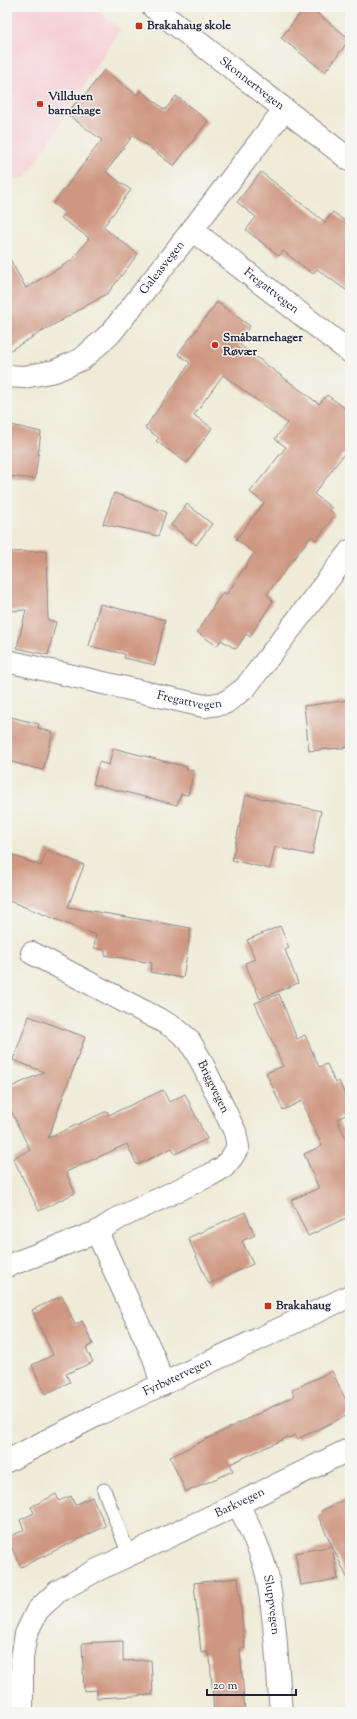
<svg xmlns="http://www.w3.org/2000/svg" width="357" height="1719" viewBox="0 0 357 1719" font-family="'Sorts Mill Goudy',serif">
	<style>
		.built { fill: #f6cfd6 }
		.building { fill: #cf9781 }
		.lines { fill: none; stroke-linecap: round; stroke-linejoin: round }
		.lane-casing { stroke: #888689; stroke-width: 15 }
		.street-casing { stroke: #888689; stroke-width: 24 }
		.secondary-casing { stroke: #888689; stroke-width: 24 }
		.lane { stroke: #fff; stroke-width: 13 }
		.street { stroke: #fff; stroke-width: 22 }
		.secondary { stroke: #fff; stroke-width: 22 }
		.poi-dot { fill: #c8321e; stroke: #f6f6f2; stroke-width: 1.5 }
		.labels { text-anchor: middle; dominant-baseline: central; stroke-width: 3; stroke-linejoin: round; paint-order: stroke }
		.poi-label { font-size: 12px; font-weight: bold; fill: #22223b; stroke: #f6f6f2; text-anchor: start }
		.street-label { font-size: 12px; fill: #22223b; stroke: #f6f6f2 }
	</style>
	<rect width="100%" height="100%" fill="#f6f6f2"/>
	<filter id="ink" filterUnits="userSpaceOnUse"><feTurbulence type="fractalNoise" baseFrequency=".025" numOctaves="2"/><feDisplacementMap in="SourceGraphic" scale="8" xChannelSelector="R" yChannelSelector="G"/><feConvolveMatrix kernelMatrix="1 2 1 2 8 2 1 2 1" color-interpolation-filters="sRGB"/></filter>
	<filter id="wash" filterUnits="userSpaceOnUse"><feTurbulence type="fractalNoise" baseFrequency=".012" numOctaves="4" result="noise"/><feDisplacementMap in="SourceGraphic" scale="16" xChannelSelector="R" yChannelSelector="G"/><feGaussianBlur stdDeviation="0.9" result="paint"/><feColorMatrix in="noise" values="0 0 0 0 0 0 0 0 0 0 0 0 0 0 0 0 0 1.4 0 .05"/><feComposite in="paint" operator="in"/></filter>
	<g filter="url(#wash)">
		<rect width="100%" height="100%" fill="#efebd7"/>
		<path class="built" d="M7,7H94L120,29L26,178L7,179Z"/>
		<g id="blocks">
			<path class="building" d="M305,7H309L350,39L325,72L281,38Z
				M104,70L137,95L140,90L165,110L176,96L208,121L174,166L133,135L106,172L131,190L103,227L138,254L108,293L7,352V254L26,288L72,260L89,238L61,218L65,213L53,204L102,140L67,114L81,96L83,98Z
				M261,172L325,222L333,212L350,225V293L317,269L313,274L283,251L279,256L246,230L256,217L237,202Z
				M217,302L250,326L240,339L243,341L240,345L319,404L327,395L350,412V446L314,494L332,508L330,510L335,515L316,540L311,536L267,594L273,601L250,637L246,634L236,649L221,640L217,646L197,632L223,592L227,594L254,553L236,539L264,503L250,492L286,447L275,439L287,423L223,375L194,415L212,428L187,463L156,441L159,438L145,428L190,363L178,354Z
				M7,424L41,432L35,479L7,476Z
				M114,493L166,512L158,536L103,524Z
				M187,504L212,524L196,545L171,525Z
				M46,551L48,620L56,622L48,655L17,648L26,610L7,611V552Z
				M100,604L165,620L155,665L124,658L125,654L89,646Z
				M350,700V747L309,751L304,706Z
				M7,716L39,724L38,728L53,732L43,770L7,761Z
				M113,748L187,767L186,769L194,771L188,795L181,794L177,805L93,784L99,762L109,765Z
				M246,795L321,811L312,855L275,847L270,869L232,860Z
				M47,850L84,865L68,907L191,928L183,978L150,972L152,963L105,955V950L94,948L96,935L7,900V853L41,866Z
				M280,926L289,948L285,950L298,983L260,999L245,963L255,959L247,940Z
				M279,994L297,1039L305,1035L319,1067L327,1064L335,1083L339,1081L350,1106V1113L337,1119L350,1148V1216L308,1236L291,1200L319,1188L304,1154L322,1146L302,1101L283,1110L266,1073L283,1066L255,1003Z
				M29,1016L85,1037L48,1138L107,1111L109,1115L163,1090L169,1102L185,1094L207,1139L175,1154L172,1148L137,1165L127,1144L66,1172L75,1193L39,1211L13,1158L30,1150L7,1103V1089L44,1072L13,1060Z
				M245,1212L255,1235L242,1241L253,1264L209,1284L188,1238Z
				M62,1296L75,1325L82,1321L93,1344L86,1348L93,1362L66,1374L70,1382L45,1394L32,1365L53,1355L32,1310Z
				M332,1371L350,1409V1414L297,1439L295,1435L289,1438L288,1437L230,1464L233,1471L186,1492L170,1457L294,1396L292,1390Z
				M56,1494L59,1501L71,1496L75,1505L92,1497L106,1526L21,1567L7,1538L24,1530L20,1520L34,1513L31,1507Z
				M350,1497V1584L318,1516L323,1514L321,1511Z
				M332,1546L338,1579L301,1585L295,1553Z
				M238,1578L245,1648L240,1649L245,1712H214L210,1658L208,1652L201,1653L194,1583Z
				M123,1641V1661L151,1660L153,1695L97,1698V1690L84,1691L82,1643Z"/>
		</g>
	</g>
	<g filter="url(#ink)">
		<use href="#blocks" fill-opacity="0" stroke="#888689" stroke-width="1"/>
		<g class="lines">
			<g class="lane-casing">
				<path id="lane" d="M104,1490L129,1555"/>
			</g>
			<g class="street-casing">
				<g id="street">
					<path id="s1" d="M192,230L350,352"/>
					<path id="s2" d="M7,376L24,377L55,371L82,359L111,333L192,230L284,110"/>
					<path id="s3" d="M7,661L204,706L225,703L245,688L350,551"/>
					<path d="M97,1232L154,1358L162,1385"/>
					<path d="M7,1266L97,1232L119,1218L210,1175L224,1167L232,1157L238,1147L235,1132L201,1061L189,1040L176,1029L164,1022L32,953"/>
					<path id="s4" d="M238,1504C249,1527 261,1550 267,1575C276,1620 277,1667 281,1712"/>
					<path id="s5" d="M22,1712V1658L26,1634L37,1611L57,1592L95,1571L238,1504L350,1449"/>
				</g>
			</g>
			<g class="secondary-casing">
				<g id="secondary">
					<path id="s6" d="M153,7L350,160"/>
					<path id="s7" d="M7,1461L99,1414L350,1296"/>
				</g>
			</g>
			<use href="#lane" class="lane"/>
			<use href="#street" class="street"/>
			<use href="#secondary" class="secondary"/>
		</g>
	</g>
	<g class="poi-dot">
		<rect x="135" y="22" width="8" height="8" rx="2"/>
		<circle cx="40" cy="104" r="4"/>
		<circle cx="215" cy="345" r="4"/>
		<rect x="264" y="1302" width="8" height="8" rx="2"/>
	</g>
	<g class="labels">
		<g class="poi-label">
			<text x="147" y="26">Brakahaug skole</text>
			<text x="48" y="97">Villduen<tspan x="48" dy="14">barnehage</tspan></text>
			<text x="223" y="338">Småbarnehager<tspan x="223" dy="14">Røvær</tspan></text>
			<text x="276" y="1306">Brakahaug</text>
		</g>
		<g class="street-label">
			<text stroke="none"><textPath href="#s6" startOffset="125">Skonnertvegen</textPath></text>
			<text stroke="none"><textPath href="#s2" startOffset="200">Galeasvegen</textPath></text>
			<text stroke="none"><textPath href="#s1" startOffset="100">Fregattvegen</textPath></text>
			<text stroke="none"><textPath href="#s3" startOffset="187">Fregattvegen</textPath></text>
			<text transform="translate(213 1087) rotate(64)">Briggvegen</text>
			<text stroke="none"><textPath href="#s7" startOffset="190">Fyrbøtervegen</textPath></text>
			<text stroke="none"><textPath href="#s5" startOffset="335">Barkvegen</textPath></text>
			<text stroke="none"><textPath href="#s4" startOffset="107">Sluppvegen</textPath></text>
		</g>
	</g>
	<rect width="357" height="1719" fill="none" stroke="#f6f6f2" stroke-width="24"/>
	<path d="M207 1689v6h89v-6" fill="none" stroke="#22223b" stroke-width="2"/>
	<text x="213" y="1689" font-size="12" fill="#22223b" stroke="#f6f6f2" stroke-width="3" paint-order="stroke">20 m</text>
</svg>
